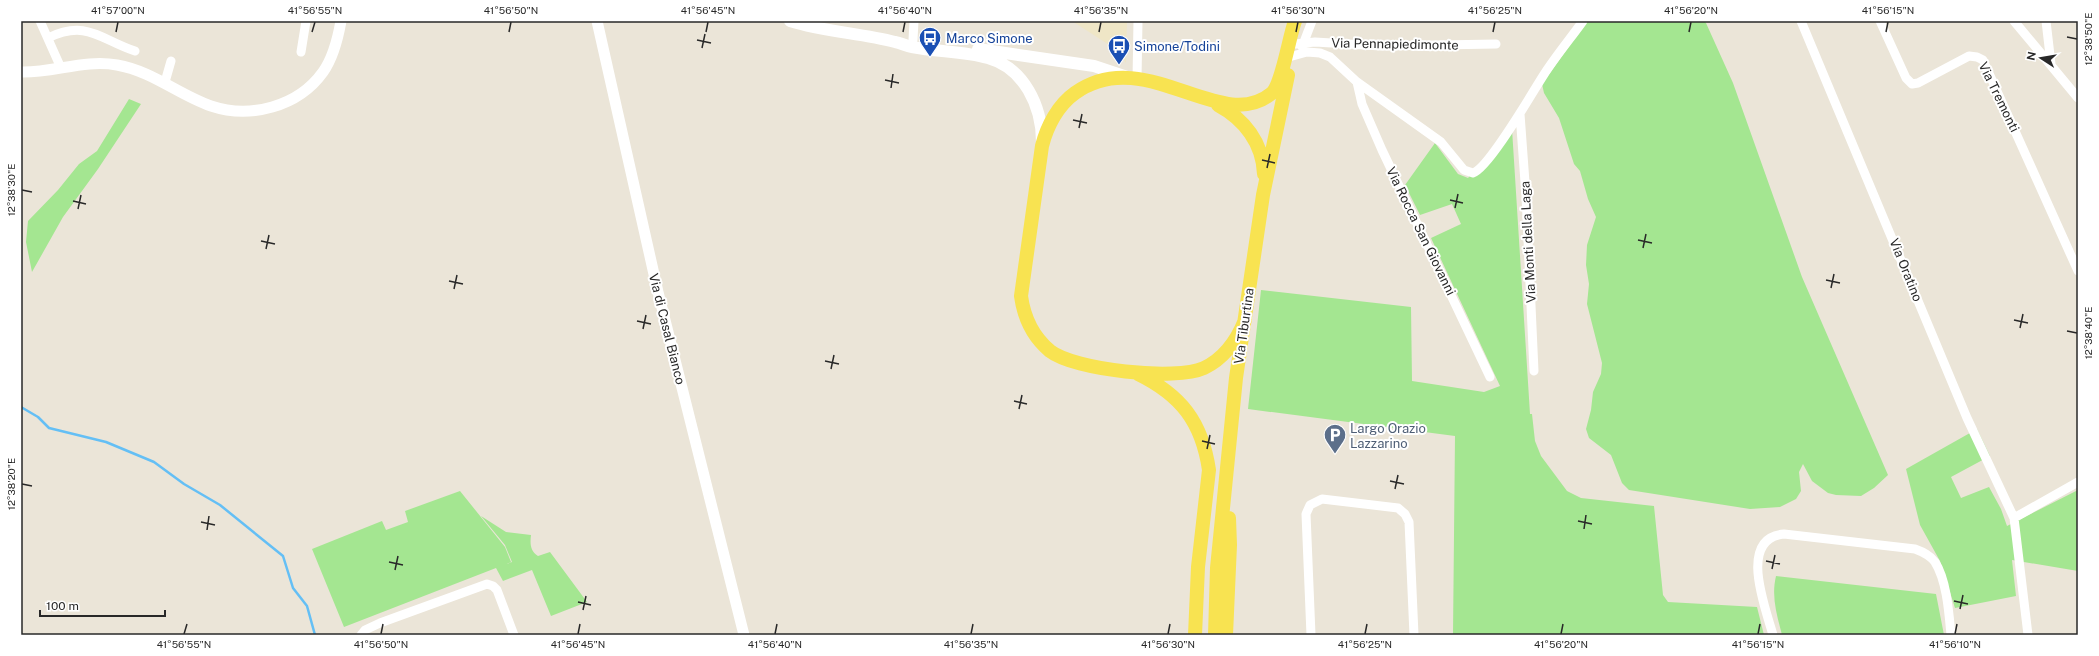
<svg xmlns="http://www.w3.org/2000/svg" width="2099" height="656" viewBox="0 0 2099 656" font-family="'Public Sans',sans-serif">
	<style>
		.education { fill: #efe6c6 }
		.green { fill: #a4e691 }
		.lines { fill: none; stroke-linecap: round; stroke-linejoin: round }
		.stream { stroke: #64bff5; stroke-width: 2.5 }
		.minor { stroke: #fff; stroke-width: 9 }
		.tertiary { stroke: #fff; stroke-width: 11 }
		.secondary { stroke: #fff; stroke-width: 12 }
		.primary { stroke: #f8e351; stroke-width: 14 }
		.ticks { fill: none; stroke: #282828; stroke-width: 1.5 }
		.labels { text-anchor: middle; dominant-baseline: central; stroke-width: 4; stroke-linejoin: round; paint-order: stroke }
		.transit-label { font-size: 13px; fill: #164399; stroke: #fff; text-anchor: start }
		.street-label { font-size: 13px; fill: #282828; stroke: #fff }
		.service-label { font-size: 13px; fill: #4e5e75; stroke: #fff; text-anchor: start }
		.neatline { fill: none; stroke: #282828; stroke-width: 1.5 }
		.ticks-label { font-size: 10px; text-anchor: middle; fill: #282828 }
	</style>
	<rect width="100%" height="100%" fill="#ebe5d8"/>
	<path class="education" d="M1072,21H1127L1126,63L1117,50Z"/>
	<path class="green" d="M1587,21H1704L1706,23L1733,83L1802,277L1888,475L1874,488L1861,496L1836,495L1828,493L1812,481L1803,464L1799,472L1801,491L1796,499L1780,507L1750,509L1629,490L1622,483L1611,455L1589,438L1586,429L1591,410L1593,392L1601,374L1602,363L1587,304L1589,284L1586,265L1587,245L1596,217L1588,199L1580,171L1574,164L1559,118L1544,93L1542,84Z
		M129,99L141,104L98,169L63,217L32,272L26,242L28,221L58,190L79,164L97,151Z
		M1512,129L1530,414H1532L1535,441L1541,456L1567,491L1581,498L1654,506L1663,595L1668,602L1757,607L1764,635H1453L1455,436L1248,409L1261,290L1411,307L1412,381L1484,392L1500,386L1431,238L1461,224L1452,204L1420,215L1405,185L1435,143L1458,174L1468,178Z
		M1977,429L1990,456L1951,477L1961,498L1989,487L2001,509L2007,526L2078,490V571L2012,560L2016,596L1955,608L1940,561L1920,525L1906,469Z
		M460,491L505,547L511,562L507,564L512,562L505,545L481,516L506,532L531,535C530,543 530,551 538,556L550,552L587,602L551,616L532,570L503,581L496,568L344,627L312,549L382,521L386,530L408,522L405,511Z
		M1776,576L1936,594L1944,635H1782C1777,615 1771,597 1776,576Z"/>
	<g class="lines">
		<path class="stream" d="M21,407L38,417L49,428L106,442L154,462L184,484L220,505L283,556L293,588L307,606L315,635"/>
		<path class="minor" d="M40,21L61,68
			M1801,21L1967,418L2014,518L2028,635
			M1880,21L1906,78L1912,84L1918,83L1969,56L1977,57L1983,60L2078,271
			M2014,21L2078,98
			M2046,21L2051,64
			M48,38C87,19 101,40 135,51
			M913,40L914,21
			M1295,44L1315,42L1381,46L1496,44
			M1302,47L1312,21
			M301,52L306,21
			M1289,57L1307,52L1320,53L1330,57L1357,82L1441,142L1464,170L1473,173C1489,168 1532,93 1543,76C1555,57 1570,39 1583,21
			M1137,79L1138,21
			M165,82L171,61
			M1357,82L1362,104L1382,150L1490,377
			M1520,114L1526,196L1534,371
			M2014,518L2078,482
			M361,635L365,630L380,623L487,584L493,586L497,590L514,635
			M1311,635L1306,514L1310,505L1322,499L1398,508L1405,514L1409,522L1414,635
			M1773,635C1766,609 1737,538 1784,534L1915,549C1923,552 1930,555 1935,562C1947,581 1949,614 1951,635"/>
		<path class="tertiary" d="M597,21L658,292L744,635
			M21,72C53,73 85,59 117,65C152,71 179,95 211,106C250,119 298,107 323,72C333,58 338,38 341,21"/>
		<path class="secondary" d="M790,21C825,32 860,33 895,42C901,43 906,46 912,47C937,52 964,51 988,58C1024,68 1042,106 1042,142
			M978,49L1094,66L1127,77"/>
		<path class="primary" d="M1218,105C1244,119 1263,143 1264,174
			M1245,320C1237,340 1225,358 1204,368C1176,381 1074,370 1050,351C1032,336 1024,318 1021,296L1042,146C1047,126 1058,105 1075,93C1146,43 1221,136 1272,93C1282,84 1289,37 1295,21
			M1138,374C1181,395 1202,422 1209,470L1198,567L1195,635
			M1215,635L1217,568L1236,378L1263,195L1288,75
			M1226,635L1230,545L1229,518"/>
	</g>
	<path class="ticks" d="M116,32L118,22M312,32L315,22M509,32L511,22M706,32L708,22M903,32L905,22M1099,32L1101,22M1296,32L1298,22M1493,32L1495,22M1689,32L1691,22M1886,32L1888,22M2067,37L2077,39M697,40L711,43M702,48L705,34M885,80L899,83M891,88L893,74M1073,120L1087,123M1079,128L1082,114M1262,160L1275,163M1267,168L1270,154M22,190L32,192M1450,200L1463,203M73,201L86,204M1455,208L1458,194M78,209L81,195M1638,240L1652,243M261,241L275,244M1643,248L1646,234M266,249L269,235M1826,280L1840,283M449,281L463,284M1831,288L1834,274M454,289L457,275M2014,320L2028,323M637,321L651,324M2020,328L2023,314M643,329L646,315M2067,331L2077,333M825,361L839,364M831,369L834,355M1014,401L1027,404M1019,409L1022,395M1202,441L1215,444M1207,449L1210,435M1390,481L1404,484M22,484L32,486M1395,489L1398,475M1578,521L1592,524M201,522L215,525M1584,529L1586,515M207,530L209,516M1766,561L1780,564M389,562L403,565M1772,569L1775,555M395,570L398,556M1954,601L1968,604M578,602L591,605M1960,609L1963,595M583,610L586,596M184,634L187,624M381,634L383,624M578,634L580,624M775,634L777,624M971,634L973,624M1168,634L1170,624M1365,634L1367,624M1561,634L1563,624M1758,634L1760,624M1955,634L1957,624"/>
	<defs>
		<g id="bus-pin" transform="scale(1.15)"><path d="M0 17L-7.5 6A9.5 9.5 0 1 1 7.5 6Z" fill="#1a4fb4" stroke="#fff"/><path d="M-5-6H5V4H4V6H2V4H-2V6H-4V4H-5ZM-3.5-4V0h7V-4ZM-3.5 1.2v1.5H-2V1.2ZM2 1.2v1.5H3.5V1.2Z" fill="#fff"/></g>
		<g id="parking-pin" transform="scale(1.15)"><path d="M0 17L-7.5 6A9.5 9.5 0 1 1 7.5 6Z" fill="#5c6f8a" stroke="#fff"/><path d="M-3.5-5.5H1a3.5 3.5 0 0 1 0 7H-1V5.5H-3.5ZM-1-3.4V-.6H.8a1.4 1.4 0 0 0 0-2.8Z" fill="#fff"/></g>
	</defs>
	<g fill-rule="evenodd">
		<use href="#bus-pin" x="930" y="38"/>
		<use href="#bus-pin" x="1119" y="46"/>
		<use href="#parking-pin" x="1335" y="435"/>
	</g>
	<g class="labels">
		<g class="transit-label">
			<text x="946" y="38">Marco Simone</text>
			<text x="1134" y="46">Simone/Todini</text>
		</g>
		<g class="street-label">
			<text transform="translate(1395 44) rotate(1)">Via Pennapiedimonte</text>
			<text transform="translate(1999 97) rotate(64)">Via Tremonti</text>
			<text transform="translate(1421 231) rotate(64)">Via Rocca San Giovanni</text>
			<text transform="translate(1528 242) rotate(-93)">Via Monti della Laga</text>
			<text transform="translate(1906 270) rotate(68)">Via Oratino</text>
			<text transform="translate(1244 326) rotate(-82)">Via Tiburtina</text>
			<text transform="translate(667 329) rotate(76)">Via di Casal Bianco</text>
		</g>
		<g class="service-label">
			<text x="1350" y="428">Largo Orazio<tspan x="1350" dy="15">Lazzarino</tspan></text>
		</g>
	</g>
	<rect width="2099" height="656" fill="none" stroke="#ffffff" stroke-width="44"/>
	<g transform="translate(2041 58) rotate(282)" stroke="#ffffff" stroke-width="3" paint-order="stroke">
	<path d="M0-3L7 15L0 10L-7 15Z" fill="#282828"/>
	<text y="-6" font-size="11" font-weight="bold" text-anchor="middle" fill="#282828">N</text>
	</g>
	<path d="M40 610v6h125v-6" fill="none" stroke="#282828" stroke-width="2"/>
	<text x="46" y="610" font-size="12" fill="#282828" stroke="#ffffff" stroke-width="3" paint-order="stroke">100 m</text>
	<rect x="22" y="22" width="2055" height="612" class="neatline"/>
	<g class="ticks-label">
		<text x="118" y="14">41°57'00"N</text>
		<text x="315" y="14">41°56'55"N</text>
		<text x="511" y="14">41°56'50"N</text>
		<text x="708" y="14">41°56'45"N</text>
		<text x="905" y="14">41°56'40"N</text>
		<text x="1101" y="14">41°56'35"N</text>
		<text x="1298" y="14">41°56'30"N</text>
		<text x="1495" y="14">41°56'25"N</text>
		<text x="1691" y="14">41°56'20"N</text>
		<text x="1888" y="14">41°56'15"N</text>
		<text transform="translate(2088 39) rotate(-90)" y="4">12°38'50"E</text>
		<text transform="translate(11 190) rotate(-90)" y="4">12°38'30"E</text>
		<text transform="translate(2088 333) rotate(-90)" y="4">12°38'40"E</text>
		<text transform="translate(11 484) rotate(-90)" y="4">12°38'20"E</text>
		<text x="184" y="648">41°56'55"N</text>
		<text x="381" y="648">41°56'50"N</text>
		<text x="578" y="648">41°56'45"N</text>
		<text x="775" y="648">41°56'40"N</text>
		<text x="971" y="648">41°56'35"N</text>
		<text x="1168" y="648">41°56'30"N</text>
		<text x="1365" y="648">41°56'25"N</text>
		<text x="1561" y="648">41°56'20"N</text>
		<text x="1758" y="648">41°56'15"N</text>
		<text x="1955" y="648">41°56'10"N</text>
	</g>
</svg>
